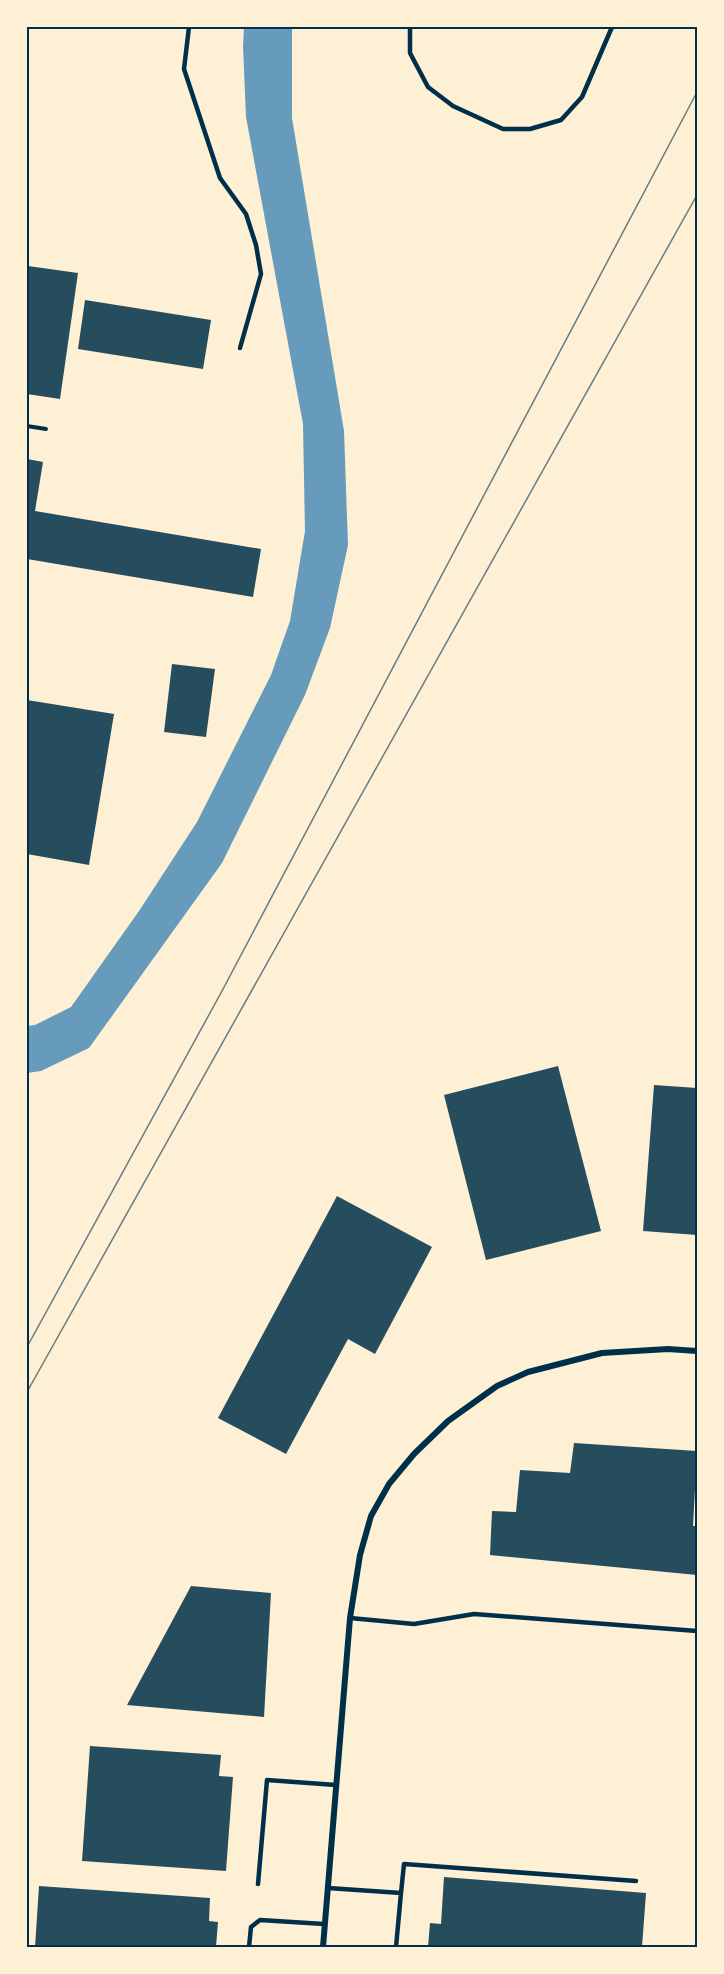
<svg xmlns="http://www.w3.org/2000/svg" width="724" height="1974" viewBox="0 0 724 1974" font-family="Lato,sans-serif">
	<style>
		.water { fill: #669bbc }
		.building { fill: #264d5e }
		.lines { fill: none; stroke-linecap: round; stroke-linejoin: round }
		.path { stroke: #003049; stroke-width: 4 }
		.service { stroke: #003049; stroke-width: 4.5 }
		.minor { stroke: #003049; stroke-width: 6 }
		.tram { stroke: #657d81; stroke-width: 1.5 }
		.neatline { fill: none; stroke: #003049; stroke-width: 2 }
	</style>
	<rect width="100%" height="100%" fill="#fdf0d5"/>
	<path class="water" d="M244,27H292V118L344,431L348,545L330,628L305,695L222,863L89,1048L41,1071L27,1073V1026L35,1025L71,1007L139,911L197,822L271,675L290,621L305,531L303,424L246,117L243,46Z"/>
	<path class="building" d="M28,266L78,273L60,399L27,394Z
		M85,300L211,320L203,369L78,349Z
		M27,459L43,462L35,511L261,549L253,597L27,559Z
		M172,664L215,669L206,737L164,732Z
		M27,700L114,714L89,865L27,854Z
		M558,1066L601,1231L486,1260L444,1095Z
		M654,1085L697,1088V1235L643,1231Z
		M337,1196L432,1247L375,1354L348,1339L286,1454L218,1418Z
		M574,1443L697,1451L693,1526H697V1575L490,1555L492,1511L516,1512L520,1470L570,1473Z
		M191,1586L271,1593L264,1717L127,1705Z
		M90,1746L221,1755L219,1776L233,1777L226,1871L82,1861Z
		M444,1877L646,1893L642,1947H428L430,1923L441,1924Z
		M39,1886L210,1898L209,1921L218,1922L216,1947H35Z"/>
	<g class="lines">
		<path class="path" d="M27,426L46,429"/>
		<path class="service" d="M189,27L184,69L220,178L246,214L256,245L261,274L240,348
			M410,27V53L428,87L453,106L503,129H530L561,120L582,97L612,27
			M350,1618L414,1624L474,1614L697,1631
			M258,1884L267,1780L336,1785
			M328,1888L401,1893L404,1864L636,1881
			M249,1947L251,1927L260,1920L324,1924
			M396,1947L401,1893"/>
		<path class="minor" d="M323,1947L350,1618L360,1555L371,1516L389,1484L414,1454L448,1421L497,1386L528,1372L602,1353L668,1349L697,1351"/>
		<path class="tram" d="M27,1347L222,991L697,92
			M27,1392L697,195"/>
	</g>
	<rect width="724" height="1974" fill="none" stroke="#fdf0d5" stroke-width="57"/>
	<rect x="28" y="28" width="668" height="1918" class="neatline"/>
</svg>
